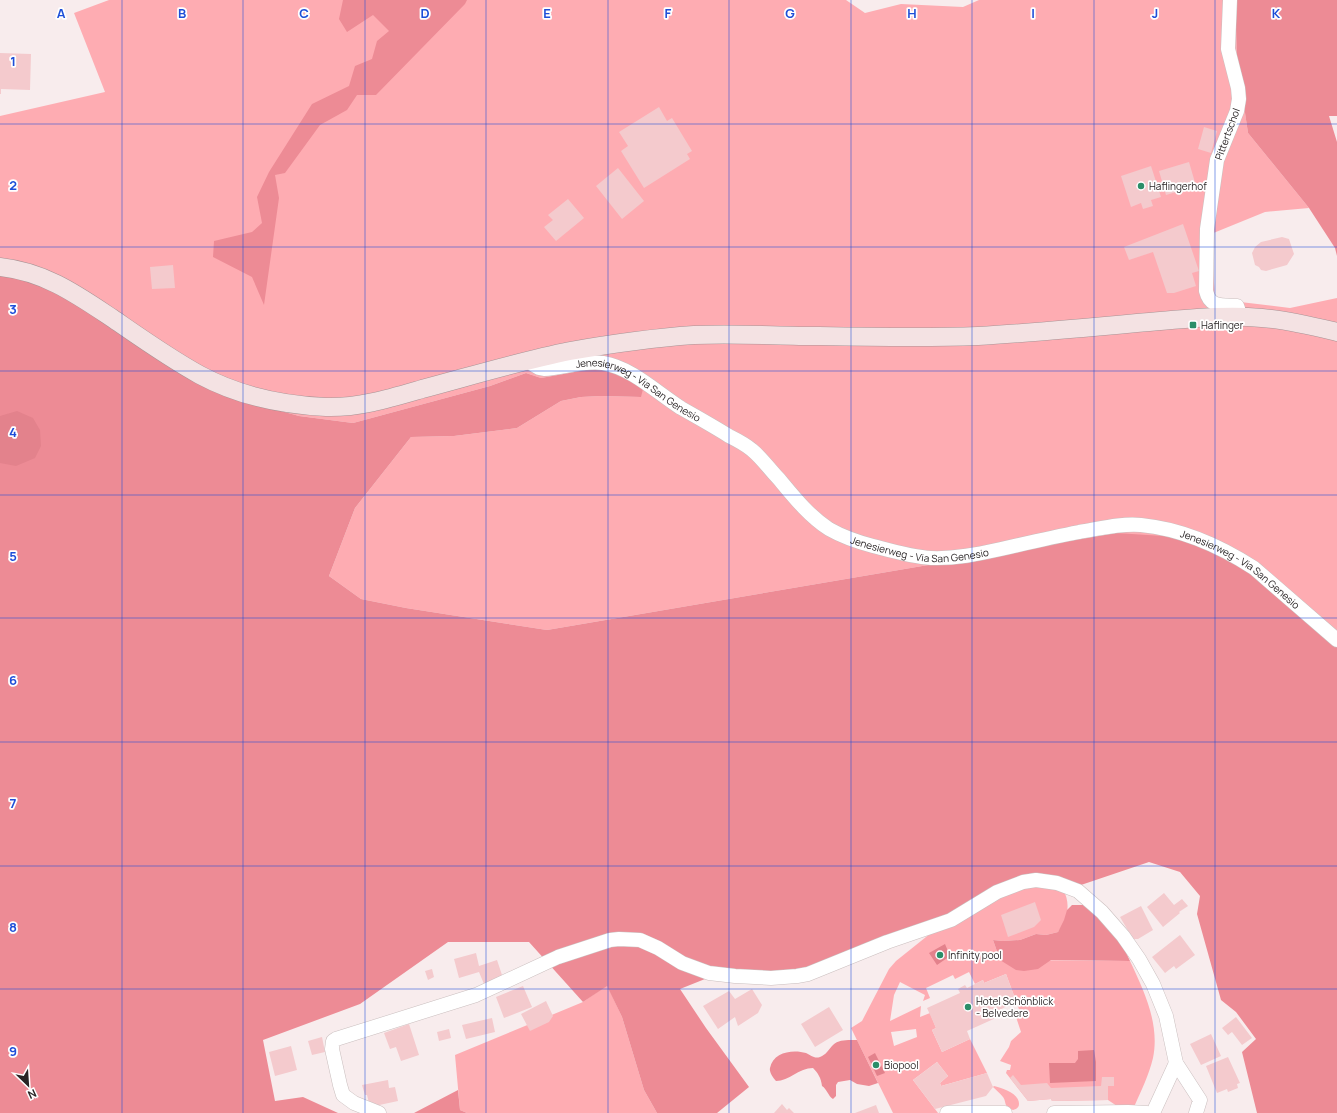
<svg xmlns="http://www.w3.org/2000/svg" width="1337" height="1113" viewBox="0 0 1337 1113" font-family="Manrope,sans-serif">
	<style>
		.green { fill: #feacb2; fill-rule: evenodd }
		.forest { fill: #ed8b95 }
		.water { fill: #e3828c }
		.building { fill: #f4cacd }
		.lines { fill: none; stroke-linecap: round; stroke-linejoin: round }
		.minor-casing { stroke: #cabfbf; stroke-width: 15 }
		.major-casing { stroke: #a89395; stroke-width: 19 }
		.minor { stroke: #fff; stroke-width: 14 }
		.major { stroke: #f4e2e3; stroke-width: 18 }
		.grid { fill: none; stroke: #1d4ed8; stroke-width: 1; stroke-opacity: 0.55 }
		.poi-dot { fill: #2b8e69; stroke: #fff; stroke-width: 1.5 }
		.labels { text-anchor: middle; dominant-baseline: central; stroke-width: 3.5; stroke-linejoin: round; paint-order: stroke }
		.street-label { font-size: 10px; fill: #292425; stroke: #fff }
		.poi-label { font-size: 10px; fill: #292425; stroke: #fff; text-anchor: start }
		.grid-label { font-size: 13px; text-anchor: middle; font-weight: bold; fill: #1d4ed8; stroke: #fff; stroke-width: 3.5; stroke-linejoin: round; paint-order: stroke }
	</style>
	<rect width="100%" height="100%" fill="#f8eced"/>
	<path class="green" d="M109,0H846L865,13L901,4L963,7L979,0H1235L1237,59L1248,133L1309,208L1265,212L1211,234L1215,299L1290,308L1337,298V643L1116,533L547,630L406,608L361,599L329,576L355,508L411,437L454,436L517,428L561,401L581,397L601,396L640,397L591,369L541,378L526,373L490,386L353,423L299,416L252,403L0,275V116L105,92L74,13Z
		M1026,886L1063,889C1071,904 1068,918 1058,932L1046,935L1036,934L1020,940L1003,941L993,940L1000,960L1130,961C1144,991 1160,1024 1153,1058C1149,1075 1141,1091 1134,1107L1120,1108L1108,1100L1052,1101L1051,1099L1028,1101L1006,1073L1007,1070H1010L1011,1065L1000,1061L1009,1047L1011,1041L1021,1032L1015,1014L1020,1012L1006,974L984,983L983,980L975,984L969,972L955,979L953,975L926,988L930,998L923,1001L925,995L900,982L894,995L890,1021L921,1006L920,1017L930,1013L936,1028L932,1030L942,1052L970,1039L987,1073L941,1086L940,1083L948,1076L937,1062L913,1080L938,1113H893L851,1028L862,1021L889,969L896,961L931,933L980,907ZM916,1029L917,1037L894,1046L891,1032Z
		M607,985L622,1017L644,1090L657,1113H467L460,1110L455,1055L583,1002Z
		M994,1086C1002,1088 1019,1093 1019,1104C1019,1108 1016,1109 1013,1110C1003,1106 1007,1103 1003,1097C1000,1093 996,1090 993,1087Z"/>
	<path class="forest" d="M343,0H467L465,4L376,95H357L347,110L320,125L285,173L275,175L279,198L264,305L252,277L213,257L214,241L252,232L262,223L257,197L269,172L312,104L349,86L355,66L372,59L377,41L389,31L373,15L347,32L339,19Z
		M1235,0H1337V116H1329L1337,142V256L1335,248L1309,208L1248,133L1237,59Z
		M0,275L41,280L252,403L299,416L353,423L490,386L526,373L541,378L591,369H603L621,375L643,389L641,397L601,396L581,397L561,401L517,428L454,436L411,437L355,508L329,576L361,599L406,608L547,630L1116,533L1195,538L1262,578L1337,643V1113H1257L1242,1052L1256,1039L1236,1012L1221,1000L1197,914L1200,896L1180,872L1149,862L1078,886L1053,877L793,973H720L680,989L706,1028L749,1087L717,1113H657L644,1090L622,1017L607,986L583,1002L529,942H448L360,1004L263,1040L275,1101L303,1097L338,1113H0Z
		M1072,905H1083L1096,913L1122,944L1130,961L1051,960L1038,969L1024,971L1016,970L1000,960L993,940L1003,941L1020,940L1036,934L1046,935L1058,932L1064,920L1067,910Z
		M857,1040L878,1083L869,1086L857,1084L850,1080L838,1082L836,1085V1096L833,1099C828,1096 827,1089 822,1086C821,1078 818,1073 813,1068C799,1068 789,1081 776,1081C773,1078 769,1072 770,1068C773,1052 793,1049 806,1053C811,1055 814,1059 820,1057C826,1055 829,1049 833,1045C839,1039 849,1040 857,1040Z
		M458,1090L460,1110L467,1113H414Z"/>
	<path class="water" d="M17,411L33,418L40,430L41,446L35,458L16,466L0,463V416Z
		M945,944L950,956L937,965L929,953Z
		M1094,1050L1096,1062V1081L1050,1083L1049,1063H1075L1078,1059V1051Z
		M875,1053L885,1073L877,1076L868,1057Z"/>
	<path class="building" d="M0,53L31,54L30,90L1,89V94H0Z
		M659,107L667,121L672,118L692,151L687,154L690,159L644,188L621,151L628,146L619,132Z
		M1204,127L1217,131L1211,153L1198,149Z
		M1189,162L1196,186L1166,195L1159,171Z
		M1151,166L1161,197L1151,200L1153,206L1143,209L1141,203L1131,207L1121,176Z
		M618,168L644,201L622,219L596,186Z
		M568,199L584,218L556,241L544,227L553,220L548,215Z
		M1183,224L1199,271L1192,273L1196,286L1174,293H1167L1153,252L1129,260L1124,247Z
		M1282,237L1289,239L1294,254L1287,265L1266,271L1261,270L1259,267L1255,265L1252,253L1255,247L1261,242Z
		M173,265L175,288L152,289L150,267Z
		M1164,893L1174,905L1182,899L1188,906L1179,912L1180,913L1163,927L1147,907Z
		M1035,902L1041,920L1034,927L1008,937L1001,915Z
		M1141,906L1153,930L1138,939H1133L1120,917Z
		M1180,935L1195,955L1176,969L1174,966L1165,973L1152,957Z
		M476,953L479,966L497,960L503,978L484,984L479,972L459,978L454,959Z
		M432,969L434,977L428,980L425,971Z
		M1006,974L1016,1001L996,1012L998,1017L967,1031L970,1039L942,1052L932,1030L936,1028L927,1008L960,993L958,989L965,985L967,988L983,980L984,983Z
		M523,986L532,1007L504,1018L496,997Z
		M752,989L762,1005L758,1013L738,1026L735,1017L718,1029L703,1006L729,991L735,999Z
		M546,1001L553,1016L549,1022L530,1031L521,1014Z
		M829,1007L843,1030L815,1047L801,1024Z
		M1236,1017L1252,1038L1242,1045L1232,1032L1228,1035L1222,1028Z
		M492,1018L495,1032L466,1039L462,1025Z
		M409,1024L419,1055L401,1061L396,1047L390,1049L384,1033Z
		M449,1029L451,1038L439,1041L437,1032Z
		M1211,1034L1221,1056L1201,1065L1190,1044Z
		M322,1037L325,1052L312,1055L308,1041Z
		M291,1046L297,1070L275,1076L269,1052Z
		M1228,1057L1240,1083L1237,1084L1238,1088L1228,1092L1227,1089L1217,1093L1206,1066Z
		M937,1062L948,1076L940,1083L941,1086L987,1073L993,1087L986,1096L935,1109L913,1080Z
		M1013,1075L1021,1085L1047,1083L1051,1088L1101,1086L1102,1077H1114V1086H1108V1100L1052,1101L1051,1099L1028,1101L1010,1078Z
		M388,1080L389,1088L395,1087L398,1101L370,1107L367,1095H365L362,1085Z
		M782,1104L787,1110L789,1108L794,1113H774Z
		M876,1105L879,1113H855Z"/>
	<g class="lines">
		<g class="minor-casing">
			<g id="minor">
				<path d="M1230,0L1228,49L1238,88L1239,99L1237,111L1217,160L1207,229L1206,291C1210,308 1222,305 1237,306L1241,317"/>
				<path id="s1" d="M527,361L539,368L544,369C563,368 584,360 603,363C632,368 656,392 681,408C697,417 713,426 729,436C737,440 745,444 752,450C762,458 770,470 779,479C794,497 809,516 829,529C843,537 858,542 873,546C892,551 912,557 931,558C955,559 978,554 1001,549C1027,543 1053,537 1079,532C1099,529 1120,523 1141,525C1182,529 1220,546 1254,568L1337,640"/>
				<path d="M379,1113L354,1103L343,1095L340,1085L332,1049L333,1041L336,1039L476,995L558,957L610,940L619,939L640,940L658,948L682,963L709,973L735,976L771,978L797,976L808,974L887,942L951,920L997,892L1023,882L1036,880L1057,883L1078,891L1102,912L1123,936L1139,959L1153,984L1166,1016L1176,1063L1200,1100L1196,1113"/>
				<path d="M947,1113H1005"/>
				<path d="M1054,1113L1128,1112L1147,1113"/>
				<path d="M1153,1113L1176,1063"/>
			</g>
		</g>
		<g class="major-casing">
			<path id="major" d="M0,267C45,272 76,294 112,318C141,338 169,358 200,375C239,396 282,405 326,407C359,408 391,398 422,389C471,376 520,361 570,351C610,344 652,338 694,335C735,333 777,336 819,336C872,337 925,338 978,336C1031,333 1084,328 1137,323C1179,320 1221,314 1262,318C1288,320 1312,326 1337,332"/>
		</g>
		<use href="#minor" class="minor"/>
		<use href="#major" class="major"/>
	</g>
	<path class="grid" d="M122,0V1113M243,0V1113M365,0V1113M486,0V1113M608,0V1113M729,0V1113M851,0V1113M972,0V1113M1094,0V1113M1215,0V1113M0,124H1337M0,247H1337M0,371H1337M0,495H1337M0,618H1337M0,742H1337M0,866H1337M0,989H1337"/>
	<g class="poi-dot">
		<circle cx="1141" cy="186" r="4"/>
		<rect x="1189" y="321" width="8" height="8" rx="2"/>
		<circle cx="940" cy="955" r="4"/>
		<circle cx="968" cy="1007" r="4"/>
		<circle cx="876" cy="1065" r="4"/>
	</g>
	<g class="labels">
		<g class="street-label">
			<text transform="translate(1227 134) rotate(-70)">Pittertschol</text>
			<text stroke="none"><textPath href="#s1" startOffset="121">Jenesierweg - Via San Genesio</textPath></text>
			<text stroke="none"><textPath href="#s1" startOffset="457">Jenesierweg - Via San Genesio</textPath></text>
			<text stroke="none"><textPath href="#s1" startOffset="793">Jenesierweg - Via San Genesio</textPath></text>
		</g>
		<g class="poi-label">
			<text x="1149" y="186">Haflingerhof</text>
			<text x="1201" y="325">Haflinger</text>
			<text x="948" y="955">Infinity pool</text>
			<text x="976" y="1001">Hotel Schönblick<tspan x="976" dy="12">- Belvedere</tspan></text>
			<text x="884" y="1065">Biopool</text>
		</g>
	</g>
	<g class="grid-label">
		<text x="61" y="18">A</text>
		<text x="182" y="18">B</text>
		<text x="304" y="18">C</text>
		<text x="425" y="18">D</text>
		<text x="547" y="18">E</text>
		<text x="668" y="18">F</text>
		<text x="790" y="18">G</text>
		<text x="912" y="18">H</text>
		<text x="1033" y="18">I</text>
		<text x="1155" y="18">J</text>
		<text x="1276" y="18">K</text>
		<text x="13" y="66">1</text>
		<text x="13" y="190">2</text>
		<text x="13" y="314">3</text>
		<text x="13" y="437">4</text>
		<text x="13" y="561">5</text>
		<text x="13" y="685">6</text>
		<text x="13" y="808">7</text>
		<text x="13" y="932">8</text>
		<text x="13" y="1056">9</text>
	</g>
	<g transform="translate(28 1085) rotate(155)" stroke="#ffffff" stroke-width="3" paint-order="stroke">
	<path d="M0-3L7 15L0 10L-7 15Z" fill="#292425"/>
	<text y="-6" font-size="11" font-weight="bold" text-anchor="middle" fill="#292425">N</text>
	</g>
</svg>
